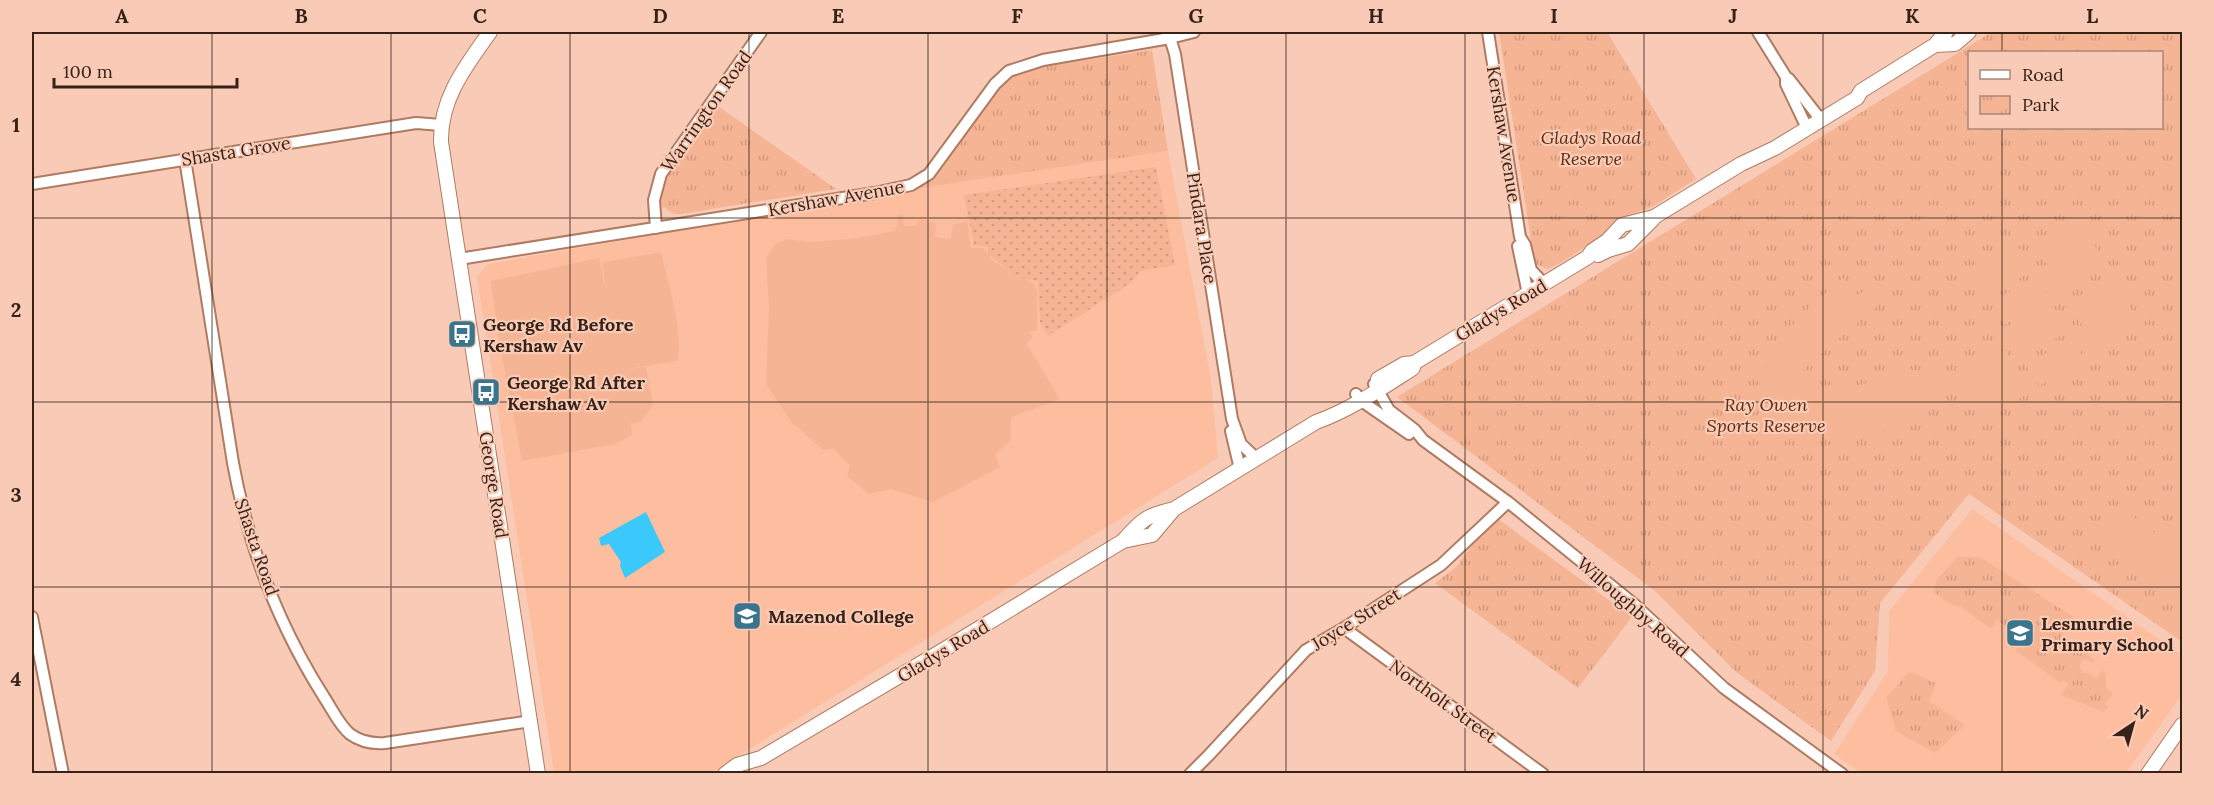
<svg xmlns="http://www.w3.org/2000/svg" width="2214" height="805" viewBox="0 0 2214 805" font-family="Lora,serif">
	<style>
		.built { fill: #fdbe9f }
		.grass { fill: url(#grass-dots) }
		.park { fill: url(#park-tufts); fill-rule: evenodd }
		.pitch { fill: #f5b494 }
		.water { fill: #3bc9fb }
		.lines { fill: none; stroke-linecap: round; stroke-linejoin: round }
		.minor-casing { stroke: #af7b62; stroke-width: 14 }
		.tertiary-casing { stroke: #af7b62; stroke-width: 16 }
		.minor { stroke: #fff; stroke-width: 10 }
		.tertiary { stroke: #fff; stroke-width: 14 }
		.grid { fill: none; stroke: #372218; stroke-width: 1.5; stroke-opacity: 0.55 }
		.labels { text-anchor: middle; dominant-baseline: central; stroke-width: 4.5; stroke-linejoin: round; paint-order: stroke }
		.street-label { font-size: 18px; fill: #372218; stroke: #f9cbb6 }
		.park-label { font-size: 18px; font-style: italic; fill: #5d2d12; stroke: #f9cbb6 }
		.poi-label { font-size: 18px; font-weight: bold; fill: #372218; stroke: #f9cbb6; text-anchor: start }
		.neatline { fill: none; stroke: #372218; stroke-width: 2 }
		.grid-label { font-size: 20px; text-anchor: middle; font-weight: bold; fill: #372218 }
	</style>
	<defs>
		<pattern id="grass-dots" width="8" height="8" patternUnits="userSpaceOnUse" patternTransform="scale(1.5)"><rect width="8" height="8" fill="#f5b494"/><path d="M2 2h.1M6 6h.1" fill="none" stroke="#d39a7f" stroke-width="1.8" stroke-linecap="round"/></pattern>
		<pattern id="park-tufts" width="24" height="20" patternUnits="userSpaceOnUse" patternTransform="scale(1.5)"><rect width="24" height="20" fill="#f5b494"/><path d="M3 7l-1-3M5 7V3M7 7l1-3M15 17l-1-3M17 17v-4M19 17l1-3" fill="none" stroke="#d39a7f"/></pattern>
	</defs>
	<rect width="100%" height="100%" fill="#f9cbb6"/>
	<path class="built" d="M1168,151L1211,380L1218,458L711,773H554L477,277L488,264L915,189Z
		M1972,509L2182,655V695L2126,773H1861L1834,754L1888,671L1889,611Z"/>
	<path class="grass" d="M1156,167L1175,265L1140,271L1132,282L1048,336L1040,322L1038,281L1022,279L988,255V247L974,245L964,195Z"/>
	<path class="park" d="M1499,32H1607L1696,179L1652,207L1618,219L1605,235L1557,265L1547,269L1538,265L1534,260Z
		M1992,32H2182V642L1969,494L1880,603L1875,671L1831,741L1736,672L1655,591L1397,397ZM1970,52H2162V128H1970Z
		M1152,50L1168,151L915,189L1007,72Z
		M715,104L836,189L681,214H674L664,207L662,208L660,195L663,182Z
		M1494,516L1632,617L1578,688L1435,583L1456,567Z
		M1957,557H1980L2075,618L2062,636L2095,660L2093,663L2083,659L2079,668L2083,673H2088L2097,678L2101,670L2106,674V688L2113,693L2104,704L2108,707L2104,712L2061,695L2069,684L2063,680L2060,683L2015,650L2023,638L1997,620L1991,629L1961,607L1948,603L1934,592L1937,579Z
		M1910,672L1936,683L1929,701L1965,725L1935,753L1896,731L1886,697Z"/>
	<path class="pitch" d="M903,214L904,226H917L918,221L924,220L928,222L936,223L935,237L951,239L953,225L967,221L971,248H984L991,260L1035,285L1037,291V330L1029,332L1033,337L1026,343L1060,399L1011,417V440L995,454L1000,467L933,502L891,489L869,494L847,476L850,466L834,449L823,450L792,423L766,384L769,308L766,258L775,244L787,239L809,242L850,239L896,231L898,215Z
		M2079,216L2092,238L2046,264L2033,242Z
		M2094,244L2107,267L2061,293L2048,270Z
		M2021,248L2034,270L1988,296L1975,274Z
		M661,252C669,287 682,325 678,361L620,370L646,367L653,405L641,422L631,423L632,435L615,444L522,461L497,329L491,281L599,258L607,296L602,263L604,262Z
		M2038,276L2050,299L2004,325L1992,302Z
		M2114,276L2126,299L2080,324L2068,302Z
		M1843,278L1858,295L1869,288L1883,301L1809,364L1796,381L1798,392C1808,395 1816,394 1826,392C1840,390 1854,387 1867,383C1893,374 1914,363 1939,377L1942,385L1939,399L1932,403C1907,417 1882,434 1854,441C1847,443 1838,441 1831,440C1791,437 1752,402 1769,359C1781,329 1819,300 1843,278Z
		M2129,305L2141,327L2096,353L2083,331Z
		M2056,309L2069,331L2023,357L2010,335Z
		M2072,338L2085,360L2039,386L2026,364Z
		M2001,342L2013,364L1968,390L1955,368Z
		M2017,371L2029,393L1983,419L1971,397Z
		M2120,507L2182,553V596L2099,535Z"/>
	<path class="water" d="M646,512L665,552L625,578L620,566L621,562L609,544L601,546L599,538Z"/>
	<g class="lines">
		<g class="minor-casing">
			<path id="minor" d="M1488,32L1520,237L1525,245L1531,270L1544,284
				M1758,32L1786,77V84L1807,128
				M1170,38L1175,54L1232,419L1241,444L1257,459
				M1789,79L1821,120
				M185,159L233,463C248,545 279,626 324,697C332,709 339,725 350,734C361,742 372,744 385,743L531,721
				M32,184L416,123L441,125
				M656,228L654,200L661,174L761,32
				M1518,246L1528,294
				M459,259L874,193L911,185L929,174L995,84L1009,71L1043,60L1170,38L1194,32
				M1374,384L1389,410L1415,430L1423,440L1508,502L1635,605L1724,688L1842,774
				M1356,394L1360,400L1409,434
				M1231,431L1240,469
				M32,617L63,774
				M1344,628L1543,774
				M1190,774L1209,755L1306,650L1344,628L1441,565L1508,502"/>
		</g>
		<g class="tertiary-casing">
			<path id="tertiary" d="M490,32C466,66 440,98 441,142L538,774
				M1935,45L1955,44L1969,32
				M1598,255L1608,250L1628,244L1653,219
				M1378,379L1404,364L1414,363L1588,257L1592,251L1607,241L1622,225L1654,217L1741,164L1775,148L1852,101L1857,98L1861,91L1935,45L1946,32
				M1123,541L1152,535L1174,509
				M725,774L737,765L761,758L940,652L1123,541C1141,520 1147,515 1174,509L1316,422C1350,410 1382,388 1413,368L1414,363
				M2148,774L2182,725"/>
		</g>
		<use href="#minor" class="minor"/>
		<use href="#tertiary" class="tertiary"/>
	</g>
	<path class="grid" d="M212,32V774M391,32V774M570,32V774M749,32V774M928,32V774M1107,32V774M1286,32V774M1465,32V774M1644,32V774M1823,32V774M2002,32V52M2002,128V774M32,218H2182M32,402H2182M32,587H2182"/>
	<defs>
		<g id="bus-square" transform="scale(1.5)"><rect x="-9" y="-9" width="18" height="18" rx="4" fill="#3a758d" stroke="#f9cbb6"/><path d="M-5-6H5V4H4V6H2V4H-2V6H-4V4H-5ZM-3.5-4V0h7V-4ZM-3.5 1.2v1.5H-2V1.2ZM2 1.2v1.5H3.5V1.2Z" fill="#fff"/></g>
		<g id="university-square" transform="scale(1.5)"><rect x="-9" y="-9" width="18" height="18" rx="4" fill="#3a758d" stroke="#f9cbb6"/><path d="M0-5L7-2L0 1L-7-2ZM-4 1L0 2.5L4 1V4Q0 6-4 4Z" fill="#fff"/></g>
		<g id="school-square" transform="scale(1.5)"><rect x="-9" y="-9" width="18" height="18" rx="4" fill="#3a758d" stroke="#f9cbb6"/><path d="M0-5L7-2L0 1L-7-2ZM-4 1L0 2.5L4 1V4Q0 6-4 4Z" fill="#fff"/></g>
	</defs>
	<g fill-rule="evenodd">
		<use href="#bus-square" x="462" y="334"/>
		<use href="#bus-square" x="486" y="392"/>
		<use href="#university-square" x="747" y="616"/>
		<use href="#school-square" x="2020" y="633"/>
	</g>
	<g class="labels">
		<g class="street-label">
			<text transform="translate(706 111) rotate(-55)">Warrington Road</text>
			<text transform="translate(1504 134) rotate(81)">Kershaw Avenue</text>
			<text transform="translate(236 151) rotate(-9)">Shasta Grove</text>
			<text transform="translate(836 198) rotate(-10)">Kershaw Avenue</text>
			<text transform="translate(1202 228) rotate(81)">Pindara Place</text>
			<text transform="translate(1501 310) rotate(-31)">Gladys Road</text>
			<text transform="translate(494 485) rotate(81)">George Road</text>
			<text transform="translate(257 547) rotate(71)">Shasta Road</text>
			<text transform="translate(1633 607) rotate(41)">Willoughby Road</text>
			<text transform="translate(1356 619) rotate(-32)">Joyce Street</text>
			<text transform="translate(943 651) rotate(-31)">Gladys Road</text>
			<text transform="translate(1443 701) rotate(36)">Northolt Street</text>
		</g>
		<g class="park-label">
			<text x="1591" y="137">Gladys Road<tspan x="1591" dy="21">Reserve</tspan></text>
			<text x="1766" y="404">Ray Owen<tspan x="1766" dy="21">Sports Reserve</tspan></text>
		</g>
		<g class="poi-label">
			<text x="483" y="324">George Rd Before<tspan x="483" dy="21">Kershaw Av</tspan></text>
			<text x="507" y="382">George Rd After<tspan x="507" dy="21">Kershaw Av</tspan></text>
			<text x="768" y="616">Mazenod College</text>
			<text x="2041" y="623">Lesmurdie<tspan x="2041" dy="21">Primary School</tspan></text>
		</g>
	</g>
	<rect width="2214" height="805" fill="none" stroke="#f9cbb6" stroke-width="66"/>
	<rect x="1968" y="51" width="195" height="78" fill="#f9cbb6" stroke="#ab8777" stroke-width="1.5"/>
	<rect x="1980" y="70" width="30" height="9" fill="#ffffff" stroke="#ab8777" stroke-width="1.5"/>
	<text x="2022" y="81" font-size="18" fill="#372218">Road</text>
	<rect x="1980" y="96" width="30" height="18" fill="url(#park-tufts)" stroke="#ab8777" stroke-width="1.5"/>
	<text x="2022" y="111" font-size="18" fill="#372218">Park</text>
	<g transform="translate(2133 724) rotate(36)" stroke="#f9cbb6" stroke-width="4.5" paint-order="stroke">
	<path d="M0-4.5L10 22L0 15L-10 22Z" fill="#372218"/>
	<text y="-9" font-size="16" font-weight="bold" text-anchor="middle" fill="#372218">N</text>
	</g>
	<path d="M54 78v9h183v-9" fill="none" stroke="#372218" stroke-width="3"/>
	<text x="63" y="78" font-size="18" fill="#372218" stroke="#f9cbb6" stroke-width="4.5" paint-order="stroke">100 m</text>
	<rect x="33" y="33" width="2148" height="739" class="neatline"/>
	<g class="grid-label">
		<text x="122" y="23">A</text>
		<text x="301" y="23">B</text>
		<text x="480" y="23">C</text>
		<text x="660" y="23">D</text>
		<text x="838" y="23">E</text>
		<text x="1017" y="23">F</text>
		<text x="1196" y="23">G</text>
		<text x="1376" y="23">H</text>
		<text x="1554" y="23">I</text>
		<text x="1733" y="23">J</text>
		<text x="1912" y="23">K</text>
		<text x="2092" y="23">L</text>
		<text x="16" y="132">1</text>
		<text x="16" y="317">2</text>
		<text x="16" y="502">3</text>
		<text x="16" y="686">4</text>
	</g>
</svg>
